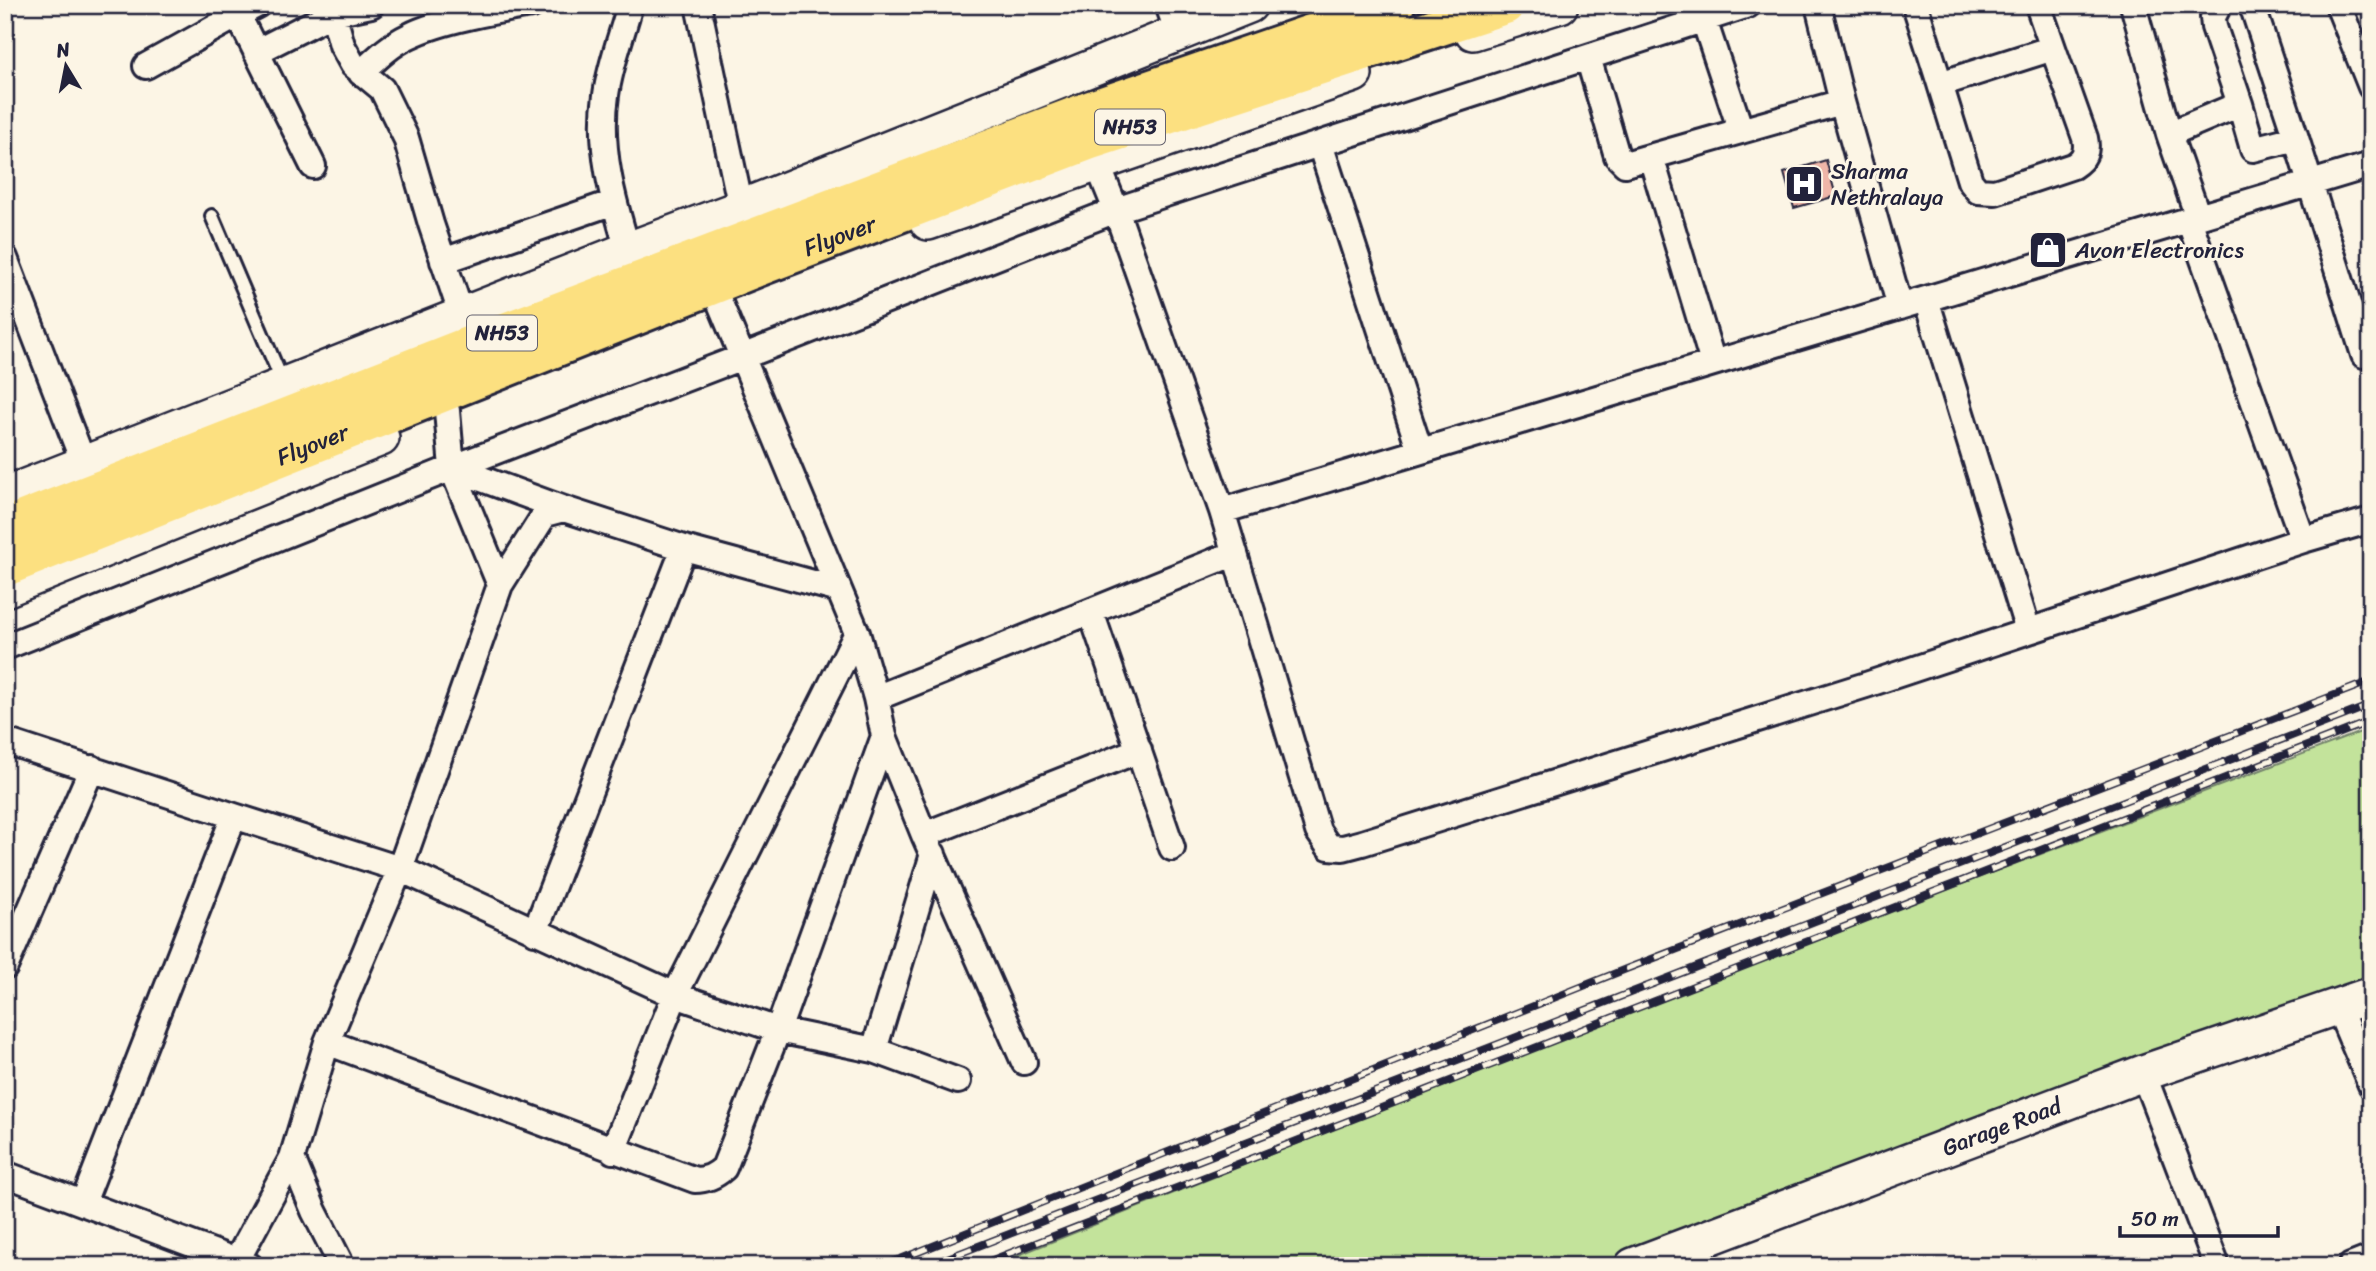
<svg xmlns="http://www.w3.org/2000/svg" width="2376" height="1271" viewBox="0 0 2376 1271" font-family="Sriracha,sans-serif">
	<style>
		.green { fill: #c3e39b; stroke: #72826b; stroke-width: 2 }
		.building { fill: #efb6a8; stroke: #22223b; stroke-width: 2 }
		.lines { fill: none; stroke-linecap: round; stroke-linejoin: round }
		.lane-casing { stroke: #22223b; stroke-width: 18 }
		.street-casing { stroke: #22223b; stroke-width: 30 }
		.secondary-casing { stroke: #22223b; stroke-width: 40 }
		.highway-casing { stroke: #22223b; stroke-width: 44 }
		.lane { stroke: #fcf5e5; stroke-width: 12 }
		.street { stroke: #fcf5e5; stroke-width: 24 }
		.secondary { stroke: #fcf5e5; stroke-width: 35 }
		.highway { stroke: #fce080; stroke-width: 38 }
		.rail-casing { stroke: #22223b; stroke-width: 8 }
		.rail { stroke: #fcf5e5; stroke-width: 5; stroke-dasharray: 16; stroke-linecap: butt }
		.labels { text-anchor: middle; dominant-baseline: central; stroke-width: 6; stroke-linejoin: round; paint-order: stroke }
		.shield { fill: #fcf5e5; stroke: #63616e; stroke-width: 2 }
		.shield-label { font-size: 21px; font-weight: bold; fill: #22223b }
		.poi-label { font-size: 23px; fill: #22223b; stroke: #fcf5e5; text-anchor: start }
		.street-label { font-size: 23px; fill: #22223b; stroke: #fcf5e5 }
	</style>
	<rect width="100%" height="100%" fill="#fcf5e5"/>
	<filter id="ink" filterUnits="userSpaceOnUse"><feTurbulence type="fractalNoise" baseFrequency=".0143" numOctaves="2"/><feDisplacementMap in="SourceGraphic" scale="14" xChannelSelector="R" yChannelSelector="G"/><feConvolveMatrix kernelMatrix="1 2 1 2 8 2 1 2 1" color-interpolation-filters="sRGB"/></filter>
	<g filter="url(#ink)">
		<path class="green" d="M2371,728V991L1633,1266H991L1642,1006Z"/>
		<path class="building" d="M1826,160L1836,196L1794,208L1784,173Z"/>
		<g class="lines">
			<g class="lane-casing">
				<path id="lane" d="M212,216L283,383"/>
			</g>
			<g class="street-casing">
				<path id="street" d="M257,5L238,15L313,166
					M331,5L342,45L353,65L382,89L406,138L431,224L462,316
					M698,5L741,208
					M1168,5L1178,33
					M1818,5L1842,102
					M1915,5L1940,84L2053,48L2038,5
					M2133,5L2169,134L2240,104L2253,149L2296,138L2364,355
					M2219,5L2213,17L2214,27L2240,104
					M2250,5L2254,11L2296,138
					M2338,5L2371,87
					M1704,20L1741,131
					M256,52L333,13L371,5
					M1588,57L1617,156L1625,164L1842,102L1900,307
					M146,66L238,15
					M361,73C376,59 390,45 409,36C441,20 495,11 532,5
					M1940,84L1970,181L1978,191L1995,192L2073,166C2084,159 2088,152 2085,138L2053,48
					M2169,134L2198,217
					M1320,144L1420,451
					M1651,157L1713,363
					M1097,163L1116,210L1222,511L1318,831L1329,847L1343,848L1362,843L1866,685L2303,540L2371,520
					M2189,220L2303,540
					M628,250C613,200 598,147 606,95C610,65 622,35 630,5
					M5,258L84,464
					M443,261L614,202
					M1926,299L2028,631
					M719,301L857,633L876,698L884,736L924,835L1024,1062
					M452,468L564,509L684,548L839,590
					M1222,511L2371,165
					M500,585L545,514L564,509
					M1091,612L1172,848
					M5,647L452,468L742,357L1116,210L1748,5
					M876,698L1235,553
					M5,741L234,816L83,1203
					M234,816L400,869L675,995L778,1030L874,1050L958,1081
					M924,835L1139,750
					M535,932L684,548
					M5,967L92,768
					M2338,1007L2371,1085
					M327,1042L695,1180C707,1180 715,1176 724,1168L778,1030L884,736
					M874,1050L933,854
					M2143,1073L2217,1266
					M613,1151L675,995L857,633
					M5,1174L250,1266
					M236,1262L292,1158
					M342,1266L314,1211L292,1158L327,1042L400,869L500,585L452,468L447,411
					M2351,1266L2371,1258"/>
			</g>
			<g class="secondary-casing">
				<g id="secondary">
					<path d="M1473,32L1560,5"/>
					<path d="M928,222L1354,74"/>
					<path d="M5,495L628,250L741,208L1249,5"/>
					<path d="M5,589L381,438"/>
					<path id="s1" d="M1633,1266L2143,1073L2371,995"/>
				</g>
			</g>
			<g class="highway-casing">
				<g id="highway">
					<path d="M5,527L468,346L1091,110L1395,5"/>
					<path id="s2" d="M5,567L760,266L1088,141L1505,5"/>
				</g>
			</g>
			<use href="#lane" class="lane"/>
			<use href="#street" class="street"/>
			<use href="#secondary" class="secondary"/>
			<use href="#highway" class="highway"/>
			<g class="rail-casing">
				<path id="rail" d="M883,1266L1626,969L2371,681
					M927,1266L2371,705
					M977,1266L2371,721"/>
			</g>
			<use href="#rail" class="rail"/>
		</g>
	</g>
	<defs>
		<g id="hospital-square" transform="scale(2.0125)"><rect x="-9" y="-9" width="18" height="18" rx="4" fill="#22223b" stroke="#fcf5e5"/><path d="M-5-5h3v3.5h4V-5h3V5h-3V1.5h-4V5h-3Z" fill="#fff"/></g>
		<g id="shop-square" transform="scale(2.0125)"><rect x="-9" y="-9" width="18" height="18" rx="4" fill="#22223b" stroke="#fcf5e5"/><path d="M-5-2.5h2.3a2.7 3.5 0 0 1 5.4 0H5L5.5 6h-11ZM-1.5-2.5h3a1.5 2.3 0 0 0-3 0Z" fill="#fff"/></g>
	</defs>
	<g fill-rule="evenodd">
		<use href="#hospital-square" x="1804" y="184"/>
		<use href="#shop-square" x="2048" y="250"/>
	</g>
	<g class="labels">
		<g class="shield">
			<rect x="1095" y="109.5" width="70" height="35" rx="5"/>
			<rect x="467" y="315.5" width="70" height="35" rx="5"/>
		</g>
		<g class="shield-label">
			<text x="1130" y="127">NH53</text>
			<text x="502" y="333">NH53</text>
		</g>
		<g class="poi-label">
			<text x="1831" y="171">Sharma<tspan x="1831" dy="26">Nethralaya</tspan></text>
			<text x="2075" y="250">Avon Electronics</text>
		</g>
		<g class="street-label">
			<text stroke="none"><textPath href="#s2" startOffset="898">Flyover</textPath></text>
			<text stroke="none"><textPath href="#s2" startOffset="331">Flyover</textPath></text>
			<text stroke="none"><textPath href="#s1" startOffset="394">Garage Road</textPath></text>
		</g>
	</g>
	<rect width="2376" height="1271" fill="none" stroke="#fcf5e5" stroke-width="28"/>
	<rect x="14" y="14" width="2348" height="1243" fill="none" stroke="#22223b" stroke-width="2.5" filter="url(#ink)"/>
	<g transform="translate(66 66) rotate(350)" stroke="#fcf5e5" stroke-width="5" paint-order="stroke">
	<path d="M0-5L12 26L0 18L-12 26Z" fill="#22223b"/>
	<text y="-10" font-size="19" font-weight="bold" text-anchor="middle" fill="#22223b">N</text>
	</g>
	<path d="M2120 1226v10h158v-10" fill="none" stroke="#22223b" stroke-width="3.5"/>
	<text x="2131" y="1226" font-size="21" fill="#22223b" stroke="#fcf5e5" stroke-width="5" paint-order="stroke">50 m</text>
</svg>
